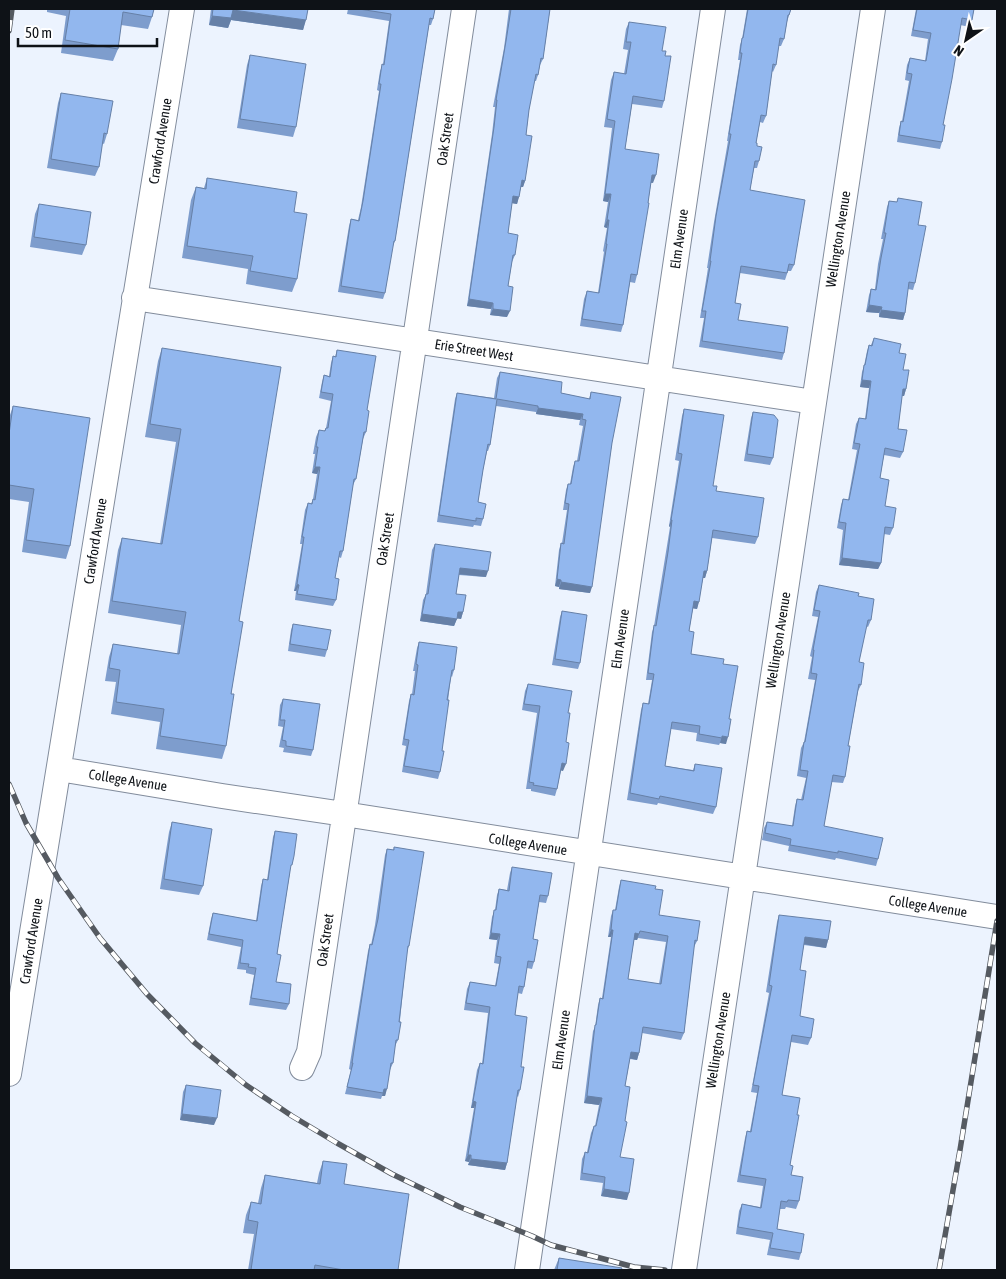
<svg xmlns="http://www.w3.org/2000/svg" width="1006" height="1279" viewBox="0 0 1006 1279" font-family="'Asap Condensed',sans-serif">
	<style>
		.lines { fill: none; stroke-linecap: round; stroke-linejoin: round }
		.minor-casing { stroke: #828c9c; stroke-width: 26 }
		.minor { stroke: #fff; stroke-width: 24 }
		.rail-casing { stroke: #555a61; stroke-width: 5.5 }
		.rail { stroke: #fff; stroke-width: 4; stroke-dasharray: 11; stroke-linecap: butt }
		.wall { fill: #7e9dcd; fill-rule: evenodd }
		.shaded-wall { fill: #6680a7 }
		.building { fill: #92b7ee; stroke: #6680a7; fill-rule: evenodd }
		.labels { text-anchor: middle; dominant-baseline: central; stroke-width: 4; stroke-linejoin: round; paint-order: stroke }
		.street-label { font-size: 14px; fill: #0e1217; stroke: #fff }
	</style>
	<rect width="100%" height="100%" fill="#ecf3fe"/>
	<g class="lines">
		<g class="minor-casing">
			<path id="minor" d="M134,298L814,402
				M59,769L222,796L344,814L997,917
				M302,1068L309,1052L464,9
				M9,1074C68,719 123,364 182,9
				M527,1270L713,9
				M684,1270L873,9"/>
		</g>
		<use href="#minor" class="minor"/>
		<g class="rail-casing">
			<path id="rail" d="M9,31L12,9
				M9,784L26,823L58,878L100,938L147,994L195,1043L246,1085L292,1116L337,1143L392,1174L460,1207L532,1236L551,1245L634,1267L665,1270
				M939,1270L960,1150L997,921"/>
		</g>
		<use href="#rail" class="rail"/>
	</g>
	<path class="wall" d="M47,9H154L152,17L148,29L121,25L118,49L113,61L61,53L66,16L47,12Z
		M211,9H308L303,30L231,20L228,28L209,25Z
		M348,9H435L433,19L431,25H429L395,241L392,248L385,293L383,299L338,292L349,226L351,219L358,220L361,207L379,91L377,90L380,71L383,64L389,21L347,14Z
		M509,9H550L543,59L540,65L538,75L536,81H534L529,110L526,135L525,181L523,187H521L517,204L512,203L508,233L515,255L512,262L508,286L507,317L490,315L491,309L467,306L492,134L495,107H493L504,48Z
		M747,9H791L787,22L784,39L781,46H778L776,65L773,72L772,71L766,116L763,123L760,122L756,143L759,161L757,168H754L750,190L794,265L791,271H788L785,280L740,273L735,303L738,320L784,353L782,360L699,347L704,318H700L708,268H707L714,222L728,141H727L740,60H738L740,45L742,39Z
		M916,9H974L972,20L970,27L960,25L943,125L942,142L940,149L897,142L899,128L901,121H902L909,81L905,80L907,65L910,58L925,61L928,39L911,36Z
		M629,22L662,51L665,56L664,101L662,108L632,104L625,149L653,183H651L637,275L635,283L630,282L623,325L621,332L580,326L584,299L587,291L598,293L604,252L603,251L607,228L604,227L608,202L603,201L612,128L604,127L611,80L614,72L624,74L628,50L623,49L626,29Z
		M250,55L296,127L293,137L237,128L247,65Z
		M61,93L107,134L104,144L102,143L99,167L95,176L47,168L58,103Z
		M207,178L294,212L297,279L292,292L246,284L248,269L182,258L191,200L196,187L204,188Z
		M898,198L918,225L915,283L913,290L908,289L905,313L903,320L879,317V313L866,312L869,295L871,289H875L878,264L883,239H881L887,207L889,201L897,202Z
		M39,204L86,245L82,255L30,247L35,214Z
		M874,338L899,353L906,389L904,396H902L898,429L903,452L900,458L884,455L880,478L885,506L893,528L890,535L884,534L881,563L878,569L839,565L843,530L837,528L841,505L843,499L848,500L857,450L852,449L856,424L859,418L865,419L869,388L860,387L862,372L864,366L867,351L869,345H871Z
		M162,348L239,621L226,746L222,759L156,749L160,722L111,714L116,682L105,681L109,657L113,644L177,654L181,625L108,613L118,550L122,538L160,544L176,442L145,437L158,361Z
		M337,350L367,410L366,432L363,439L356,479L353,485L343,551L341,558L339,557L335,578L336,600L333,606L295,600L296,591H294L302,544H300L305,510L308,503L311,504L313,499L317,474L312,473L315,454H313L316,437L319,430L324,431L326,428L331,401L319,398L322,382L324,375L329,376L331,363L333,356L335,357Z
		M500,372L561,393L589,399L591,392L612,443L590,593L559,589V587L555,586L559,550L561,543H562L567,510H563L566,490L568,484H570L573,467L575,461H577L583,426L579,425L580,420L536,414V412L496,406L490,445L488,451H487L483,470L478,502L483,519L481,526L474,525L473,527L437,522L455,399L457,393L494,398L497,378Z
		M13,406L70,546L66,559L22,552L29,502L9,499V418Z
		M684,409L713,486L716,491L758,537L755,544L712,538L707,571L705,578H703L697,609L693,608L689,631L691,654L723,664L726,744L720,743L719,745L696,741L697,733L671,729L665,766L693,770L695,764L716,807L713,814L658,803L657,805L627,800L641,710L643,703L648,704L652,680H646L652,632L654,626L670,527L669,526L679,461L675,460L682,416Z
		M753,412L773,458L770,465L744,461L751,418Z
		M435,544L486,577L459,575L456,594L463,612L461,619L457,618L454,626L420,621L423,600L426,594L432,550Z
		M819,585L858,596L871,620L868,627L866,626L859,662L861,685L858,691L848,746L845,777L843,783L831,782L824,826L878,859L876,866L836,858L835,860L788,851L789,846L762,840L764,828L767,822L792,826L795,806L797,799L801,800L806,778L797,776L801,748L804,742L815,680L808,679L812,657L810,656L818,617L812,616L816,592Z
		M562,611L580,663L578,669L552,665L560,617Z
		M293,624L327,650L325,657L288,651L291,630Z
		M419,642L454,670L452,677L451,676L442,751L440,772L438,779L402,772L406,746L402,745L409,701L411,694H412L415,671H413L417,648Z
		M528,684L568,713L563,771L561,770L557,789L555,796L531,791V789H526L537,713L522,710L525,691Z
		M283,699L313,750L311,756L283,752L284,748L279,747L283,727L278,726L280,705Z
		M172,822L203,886L199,895L160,889L169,832Z
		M275,831L290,872L277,954L276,982L289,1004L286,1010L249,1005L254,975L246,973V970L237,969L241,947L207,940L211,919L213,913L256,921L261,886L263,879L267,880L273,837Z
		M394,847L409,946L407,951L398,1040L395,1046L393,1063L390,1070L385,1096H382L381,1099L345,1094L351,1070L349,1069L368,951L370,944L371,945L375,925L385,855L387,849L393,850Z
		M512,867L548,896L546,903L539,902L533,939L534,962L532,969L527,968L524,987L522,994L518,993L515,1015L521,1067L520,1090L518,1097L517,1096L507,1163L505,1170L468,1165L469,1162L465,1161L474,1108H471L477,1070L480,1063L482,1064L488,1013L464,1010L467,989L470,982L495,986L499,964L494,963L497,940L489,939L492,917L495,910L497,895L499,889L507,890L510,873Z
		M621,880L655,889L659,915L697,941L694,947L684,1033L681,1040L642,1033L639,1053L637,1060L630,1059L625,1086L620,1157L627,1200L601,1196L603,1183L580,1180L582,1159L585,1152H587L591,1133L594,1126H595L599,1105L584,1103L593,1031L595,1027L598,1005L600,998H602L611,937H608L611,916L613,910H615L619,887ZM638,938L666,942L659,984L628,979L634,940H637Z
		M779,915L828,940L826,948L804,945L800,965V1016L811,1038L808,1045L791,1042L782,1095L797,1115L790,1165L791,1175L799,1201L796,1209L786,1207L785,1209H780L777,1229L801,1253L799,1260L767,1255L770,1240L736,1234L739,1211L742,1204L760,1207L763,1186L737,1182L745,1138L747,1131H750L757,1093L751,1092L769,993L766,992L777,922Z
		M186,1085L214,1125L180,1120L183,1092Z
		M323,1161L344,1184L398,1270H248L254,1234L243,1233L246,1215L251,1202L258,1203L261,1188L265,1175L317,1183L319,1173Z
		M559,1258L621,1270H554Z"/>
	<path class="shaded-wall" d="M233,10L306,20L303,30L231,20L228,28L209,25L212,16Z
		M652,175H656L653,183L649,182Z
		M522,180L525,181L523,187H520Z
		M605,194H611L608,202L603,201Z
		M513,196L519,197L517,204L511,203Z
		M607,220H609L607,228L604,227Z
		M469,299L493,303L491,309L467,306Z
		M869,305L882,307L879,313L866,312Z
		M493,309L510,311L507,317L490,315Z
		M881,310L905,313L903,320L879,317Z
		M862,380L871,381L869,388L860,387Z
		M903,389H906L904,396H900Z
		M538,408L583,414L580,420L536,414Z
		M315,467H320L317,474L312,473Z
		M671,520H672L670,527L669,526Z
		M842,558L881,563L878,569L839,565Z
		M460,568L488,571L486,577L457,574Z
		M704,571H707L705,578H701Z
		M557,579L561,580L559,587L555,586Z
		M561,582L592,587L590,593L559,589Z
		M297,584L299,585L296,591H294Z
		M694,601L699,602L697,609L691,608Z
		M458,612H463L461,619L455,618Z
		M422,614L457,619L454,626L420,621Z
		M722,736L728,737L726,744L720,743Z
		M562,763L566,764L563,771L559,770Z
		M611,930H613L611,937H608Z
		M491,933L500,934L497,940L489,939Z
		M635,933L639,934L637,940L632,939Z
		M805,937L828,940L826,948L803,944Z
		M631,1052L639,1053L637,1060L628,1058Z
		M384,1089H387L385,1096H382Z
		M587,1096L602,1098L599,1105L584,1103Z
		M473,1101L476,1102L474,1108H471Z
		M182,1114L217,1118L214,1125L180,1120Z
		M468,1155H471L469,1162L465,1161Z
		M471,1159L507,1163L505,1170L468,1165Z
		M604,1189L629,1193L627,1200L601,1196Z"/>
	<path class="building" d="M70,9H154L152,17L123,12L118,49L65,40Z
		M213,9H308L306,20L233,10L231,18L212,16Z
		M359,9H435L433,19L430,18L395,241H394L385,293L341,286L351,219L359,221L363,201L381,84H379L382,64L384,65L391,14Z
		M511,9H550L543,59L541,58L538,75L536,74L529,110L526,135L532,136L525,181L522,180L519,197L513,196L508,233L518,235L515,255H513L508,286L513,287L510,311L493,309V303L469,299L494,127L497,100H496L506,41Z
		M748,9H791L789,15H788L784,39L780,38L776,65L773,64L766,116L761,115L756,143H757V146L762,147L759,161H755L750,190L805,200L794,265L789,264L787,273L741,266L735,303L741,304L738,320L788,327L784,353L702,341L706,311H702L711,261H710L716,216L731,134H729L742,53H740L742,38H743Z
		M917,9H974L972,20L962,18L952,79L943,125H945L942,142L899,135L901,121L903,122L912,74L907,73L910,58L926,61L931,33L913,30Z
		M629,22L666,27L662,51H666L665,56H671L664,101L633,96L625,149L659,154L656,175H652L648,203H649L637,275L631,274L623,325L582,319L587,291L599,293L607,244H606L609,220H607L611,194H605L615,121L607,119L614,72L626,74L631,42H626Z
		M250,55L306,64L296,127L240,119Z
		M61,93L113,101L107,134L104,133L99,167L51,159Z
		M207,178L297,192L294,212L307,214L297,279L250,271L253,256L187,246L196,187L206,189Z
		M898,198L922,202L918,225L926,226L915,283L909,282L905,313L881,310L882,307L869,305L871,289L876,290L881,258L886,233H884L889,201L897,202Z
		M39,204L91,212L86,245L34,237Z
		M874,338L901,344L899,353L906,354L903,370H909L906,389H903L898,429L907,430L903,452L885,448L880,478L889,480L885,506L896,508L893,528L885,527L881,563L842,558L846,523L839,522L843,499L849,500L860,444L854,443L859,418L866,419L871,381L862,380L864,365H865L869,345L872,346Z
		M162,348L281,367L239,621L243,622L231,694H234L226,746L160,736L164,709L116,702L120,670L109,668L113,644L179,654L186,612L112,601L122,538L162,544L181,429L150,424Z
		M337,350L376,356L367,410L369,411L366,432H364L356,479H354L343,551H340L335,578L339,579L336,600L297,594L299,585L297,584L304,537H302L308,503L312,504L313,499L315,500L320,467H315L318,447H316L319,430L325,431L326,428H328L333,394L321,392L324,375L330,377L333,356L336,357Z
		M500,372L562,382L561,393L590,399L591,392L621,397L612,443L592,587L561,582V580L557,579L561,543L564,544L569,504L565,503L568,484H571L575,461H579L586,420L582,419L583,414L538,408V406L497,399L490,445L488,444L483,470L478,502L486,504L483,519L476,518V521L439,515L457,393L496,399Z
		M13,406L90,418L70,546L26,540L34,489L9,485V434Z
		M684,409L724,415L713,486H717L716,491L764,498L758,537L713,530L707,571H704L699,602L694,601L689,631L694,632L691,654L724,659L723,664L738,666L729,719H731L728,737L722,736V738L699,734L700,726L672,722L665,766L694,771L695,764L722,768L716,807L660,796L659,799L630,793L643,703L649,704L654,674L648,673L654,625L656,626L668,552L672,520H671L682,454L678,453Z
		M753,412L774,415L778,420L773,458L747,454Z
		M435,544L491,552L488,571L460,568L456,594L466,595L463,612H458L457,619L422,614L426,594H428Z
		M819,585L859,593L858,596L874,599L871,620H868L859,662L864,663L861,685L859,684L848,746H850L845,777L833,775L824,826L883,838L878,859L838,851V853L790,845L791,839L765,833L767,822L793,826L797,799L803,800L808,771L800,770L804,742H805L817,674L811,673L814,650H813L820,611L814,610Z
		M562,611L587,615L580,663L555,659Z
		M293,624L331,630L327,650L290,644Z
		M419,642L457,647L454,670H452L447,700H449L442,751H444L440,772L404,766L409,740L404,739L411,694L414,695L418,665L416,664Z
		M528,684L572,691L568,713H570L566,742L569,743L566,764L562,763L557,789L533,785L534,783L529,782L540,706L524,704Z
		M283,699L320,704L313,750L286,746V741L282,740L285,720H280Z
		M172,822L212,829L203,886L164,879Z
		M275,831L297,834L294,856L292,865H291L277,954L281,955L276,982L291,984L289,1004L251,998L256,968L248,967L249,964L240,963L243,940L209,934L213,913L257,921L263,879L268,880Z
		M394,847L424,852L409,946H408L399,1022H401L398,1040H396L393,1063H391L387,1089H384L383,1093L347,1087L353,1063H352L370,944L372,945L378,919L387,849L394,850Z
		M512,867L552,873L548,896L540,895L533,939L538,940L534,962L528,961L524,987L519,986L515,1015L527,1017L521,1067H524L520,1090H518L507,1163L471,1159V1155H468L476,1102L473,1101L480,1063L483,1064L490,1007L466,1003L470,982L496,986L501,957L496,956L500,934L491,933L494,910H496L499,889L509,891Z
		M621,880L656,886L655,889L663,890L659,915L700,921L697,941L695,940L684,1033L643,1027L639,1053L631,1052L625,1086L630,1087L625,1121L627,1122L620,1157L634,1159L629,1193L604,1189L605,1177L582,1173L585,1152L588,1153L594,1126H596L602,1098L587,1096L595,1025H596L600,998L603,999L613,930H611L613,910H616ZM640,931L668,936L661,984L628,979L635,933L639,934Z
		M779,915L831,921L828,940L805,937L800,970L806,971L800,1016L814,1019L811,1038L792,1035L782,1095L800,1098L797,1115H799L790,1165L793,1166L791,1175L803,1177L799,1201L788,1200L787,1202L781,1201L777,1229L804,1234L801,1253L770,1248L773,1233L738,1227L742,1204L761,1208L766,1179L740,1175L747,1131L751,1132L759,1086L753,1085L772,986L769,985Z
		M186,1085L221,1090L217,1118L182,1114Z
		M323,1161L347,1164L344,1184L409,1194L398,1270H344L315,1265L314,1270H251L258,1222L248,1220L251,1202L261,1204L265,1175L320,1184Z
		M559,1258L622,1268L621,1270H557Z"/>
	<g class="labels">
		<g class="street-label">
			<text transform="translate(445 139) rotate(-82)">Oak Street</text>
			<text transform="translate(160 141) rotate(-81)">Crawford Avenue</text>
			<text transform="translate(679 239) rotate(-82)">Elm Avenue</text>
			<text transform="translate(838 239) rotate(-81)">Wellington Avenue</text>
			<text transform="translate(474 350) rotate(9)">Erie Street West</text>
			<text transform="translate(385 539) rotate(-81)">Oak Street</text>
			<text transform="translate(95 541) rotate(-81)">Crawford Avenue</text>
			<text transform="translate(620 639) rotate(-82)">Elm Avenue</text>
			<text transform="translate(778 640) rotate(-81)">Wellington Avenue</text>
			<text transform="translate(128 780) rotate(9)">College Avenue</text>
			<text transform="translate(528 844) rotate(9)">College Avenue</text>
			<text transform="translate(928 906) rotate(9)">College Avenue</text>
			<text transform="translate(325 940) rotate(-82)">Oak Street</text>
			<text transform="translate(31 941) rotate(-81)">Crawford Avenue</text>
			<text transform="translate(561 1040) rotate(-82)">Elm Avenue</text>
			<text transform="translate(718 1040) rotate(-81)">Wellington Avenue</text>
		</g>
	</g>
	<rect width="1006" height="1279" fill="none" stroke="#0e1217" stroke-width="20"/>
	<g transform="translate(966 40) rotate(214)" stroke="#ffffff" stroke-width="4" paint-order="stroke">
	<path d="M0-4L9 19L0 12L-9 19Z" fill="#0e1217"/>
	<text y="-8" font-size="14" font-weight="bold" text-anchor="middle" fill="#0e1217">N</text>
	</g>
	<path d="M18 38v8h139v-8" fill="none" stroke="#0e1217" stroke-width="2.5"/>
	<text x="25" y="38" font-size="15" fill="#0e1217" stroke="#ffffff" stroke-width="4" paint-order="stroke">50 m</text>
</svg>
